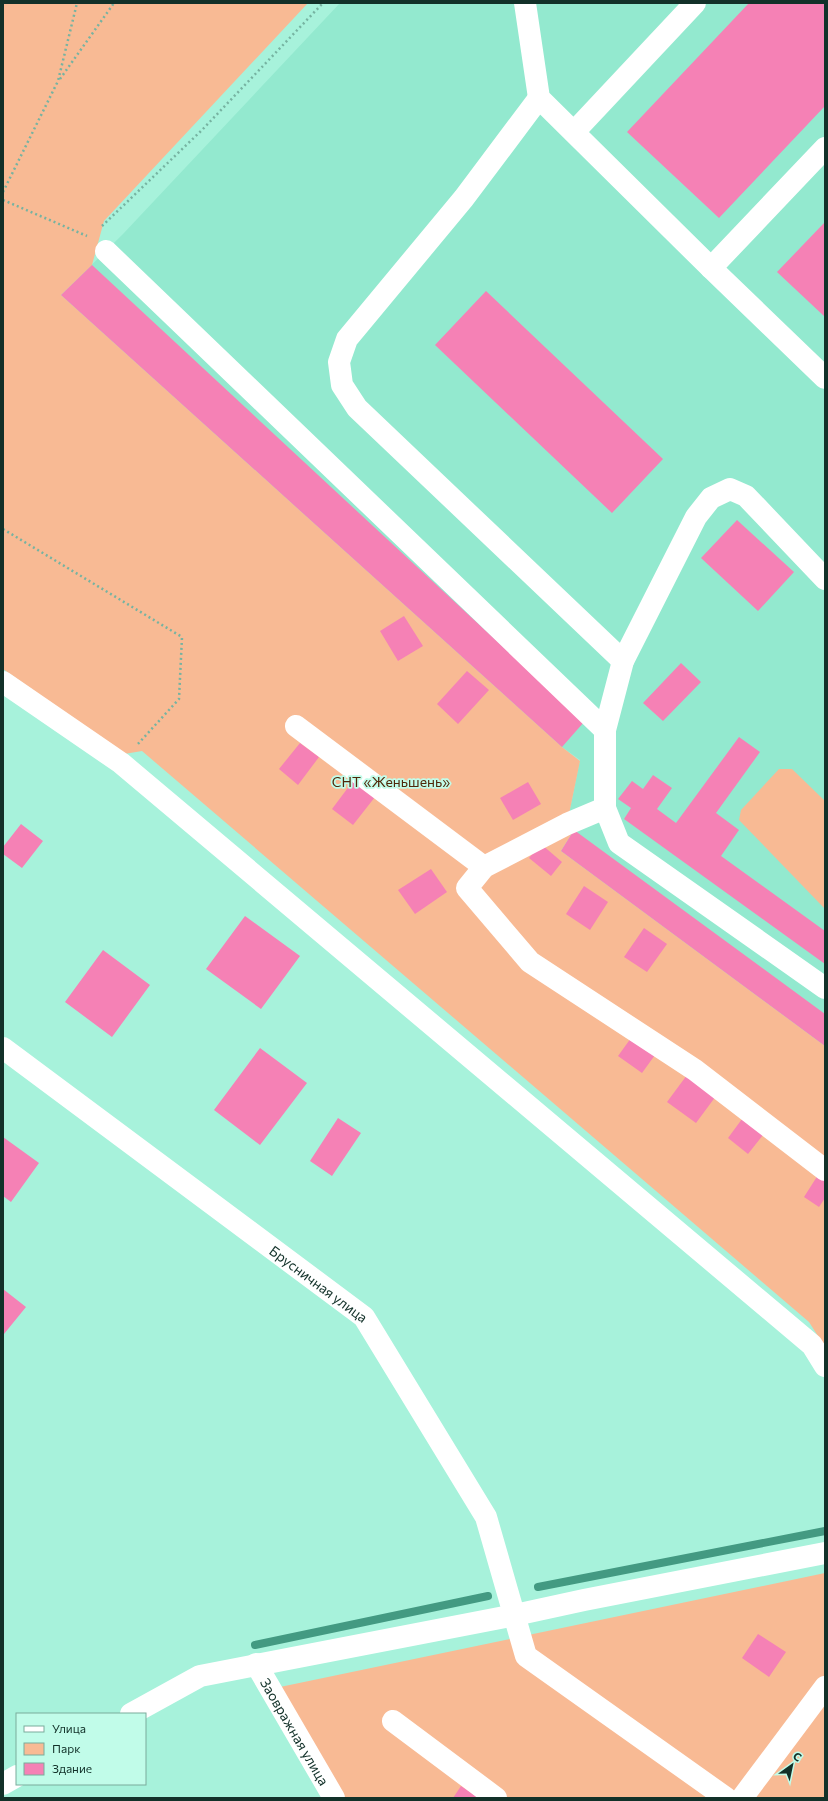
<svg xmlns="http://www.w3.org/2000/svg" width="828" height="1801" viewBox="0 0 828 1801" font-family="Commissioner,sans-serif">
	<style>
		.built { fill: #93e9cf }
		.green { fill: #f8ba94 }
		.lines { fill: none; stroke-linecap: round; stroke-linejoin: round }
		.stream { stroke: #439a82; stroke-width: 8 }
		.building { fill: #f581b5 }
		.path { stroke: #76b3a1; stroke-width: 2.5; stroke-dasharray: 2 3; stroke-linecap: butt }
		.minor { stroke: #fff; stroke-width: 22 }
		.labels { text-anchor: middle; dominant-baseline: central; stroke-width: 3.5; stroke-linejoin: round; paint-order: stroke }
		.park-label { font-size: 14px; fill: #502709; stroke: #c1fce9 }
		.street-label { font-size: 14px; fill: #123129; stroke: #c1fce9 }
	</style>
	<rect width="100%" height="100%" fill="#a7f2db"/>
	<path class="built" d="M340,3H825V1046L561,851L574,830L567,824L580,760L562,747L61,295L123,234Z"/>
	<path class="green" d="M3,3H308L104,221L92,265L61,295L562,747L580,761L567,824L574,830L561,851L825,1046V1347L809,1322L142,751L124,754L3,669Z
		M779,769H792L825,801V909L739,820L741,810Z
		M825,1573V1798H345L280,1687Z"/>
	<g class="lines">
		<path class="stream" d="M538,1587L825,1531
			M255,1645L488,1596"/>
	</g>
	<path class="building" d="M749,3H825V106L719,218L627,132Z
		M825,222V317L777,272Z
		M92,265L584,722L562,747L61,295Z
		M486,291L663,459L612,513L435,345Z
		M737,520L794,572L758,611L701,558Z
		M404,616L423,646L398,661L380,631Z
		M681,663L701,682L663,721L643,703Z
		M467,671L489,690L458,724L437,704Z
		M739,737L760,752L716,813L739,830L721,856L825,931V964L624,819L631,808L618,799L632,781L643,789L653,775L672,788L657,809L676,823Z
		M300,743L319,757L298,785L279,769Z
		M353,781L375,797L353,825L332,809Z
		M528,782L541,804L513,820L500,798Z
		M21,824L43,841L22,868L3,854V847Z
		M574,830L825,1014V1046L561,851Z
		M541,844L562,862L551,876L529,858Z
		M431,869L447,892L415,914L398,890Z
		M584,886L608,902L590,930L566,914Z
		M245,916L300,956L261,1009L206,969Z
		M644,928L667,944L647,972L624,957Z
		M103,950L150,985L112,1037L65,1002Z
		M631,1038L655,1055L642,1073L618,1056Z
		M260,1048L307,1083L260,1145L214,1110Z
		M687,1075L716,1096L696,1123L667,1102Z
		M338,1118L361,1133L332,1176L310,1161Z
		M742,1119L763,1135L748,1154L728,1138Z
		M3,1137L39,1163L11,1202L3,1196Z
		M818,1175L825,1179V1198L819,1207L804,1197Z
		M3,1289L26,1307L4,1334L3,1333Z
		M758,1634L786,1652L769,1677L742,1658Z
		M461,1786L479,1798H453Z"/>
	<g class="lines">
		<path class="path" d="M60,79L114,3
			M3,192L58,81L77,3
			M3,200L87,236
			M102,226L202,130L323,3
			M3,529L182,637L179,699L137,745"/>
		<g class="minor">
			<path d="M525,3L539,98L711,268L825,378"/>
			<path d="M539,98L464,198L347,339L339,362L342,385L357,408L623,661"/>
			<path d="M574,132L695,3"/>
			<path d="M106,251L605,730V808L619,843L825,988"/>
			<path d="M711,268L825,148"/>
			<path d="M3,682L121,763L812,1345L825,1366"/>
			<path d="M296,726L484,867"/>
			<path d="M605,730L623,661L696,517L711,498L730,489L746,496L825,579"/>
			<path d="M605,808L567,824L484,867L467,888L530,962L695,1070L825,1170"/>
			<path id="s1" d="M3,1048L364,1317L486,1517L526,1656L726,1798"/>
			<path id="s2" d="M256,1664L334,1798"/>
			<path d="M131,1714L200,1676L515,1615L584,1600L825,1553"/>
			<path d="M393,1721L496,1798"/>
			<path d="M3,1784L17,1776"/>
			<path d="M742,1798L825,1687"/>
		</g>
	</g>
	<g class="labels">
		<g class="park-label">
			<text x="391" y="781">СНТ «Женьшень»</text>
		</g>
		<g class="street-label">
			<text stroke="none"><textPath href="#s1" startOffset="394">Брусничная улица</textPath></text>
			<text stroke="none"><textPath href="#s2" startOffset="78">Заовражная улица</textPath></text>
		</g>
	</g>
	<rect width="828" height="1801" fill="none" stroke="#123129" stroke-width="8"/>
	<rect x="16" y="1713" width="130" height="72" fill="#c1fce9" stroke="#7bab9c"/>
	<rect x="24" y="1726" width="20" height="6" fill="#ffffff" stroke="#7bab9c"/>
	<text x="52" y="1733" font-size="12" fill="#123129">Улица</text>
	<rect x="24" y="1743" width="20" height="12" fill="#f8ba94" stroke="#7bab9c"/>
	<text x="52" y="1753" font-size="12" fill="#123129">Парк</text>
	<rect x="24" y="1763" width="20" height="12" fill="#f581b5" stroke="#7bab9c"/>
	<text x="52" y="1773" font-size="12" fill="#123129">Здание</text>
	<g transform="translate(792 1765) rotate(33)" stroke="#c1fce9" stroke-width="3" paint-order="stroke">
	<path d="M0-3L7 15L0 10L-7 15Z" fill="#123129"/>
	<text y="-6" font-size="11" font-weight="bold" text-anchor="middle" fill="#123129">С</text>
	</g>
</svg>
